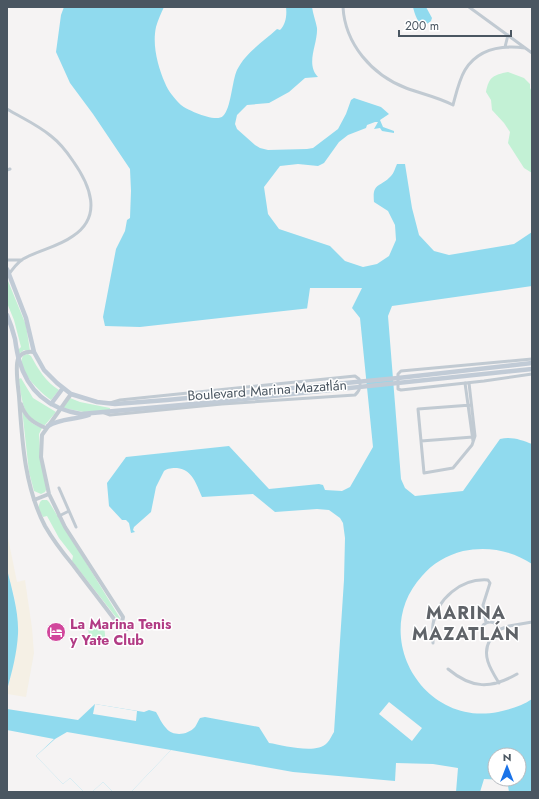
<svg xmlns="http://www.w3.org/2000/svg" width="539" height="799" viewBox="0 0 539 799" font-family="Jost,sans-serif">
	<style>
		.green { fill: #c3f1d5 }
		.sand { fill: #f5f0e5 }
		.water { fill: #90daee; fill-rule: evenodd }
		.pier { fill: #f5f3f3 }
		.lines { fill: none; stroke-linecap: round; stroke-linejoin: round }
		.minor { stroke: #c1cad2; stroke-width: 3 }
		.tertiary { stroke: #c1cad2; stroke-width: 4 }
		.secondary { stroke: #c1cbd6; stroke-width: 4.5 }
		.labels { text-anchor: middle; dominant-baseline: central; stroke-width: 3; stroke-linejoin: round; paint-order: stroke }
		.street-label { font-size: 14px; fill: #4a5661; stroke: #fff }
		.hotel-label { font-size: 14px; font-weight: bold; fill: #b23c85; stroke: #fff; text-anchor: start }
		.district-label { font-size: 18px; font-weight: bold; letter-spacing: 1px; fill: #5f6368; stroke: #fff }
	</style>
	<rect width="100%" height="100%" fill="#f5f3f3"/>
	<path class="green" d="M508,72L524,78L530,84V88L532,92V173L524,168L508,143L510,132L504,123L492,110L491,100L486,92C489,77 493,75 508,72Z
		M8,281L26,325L30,351L24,350L19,354V349L21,347L14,320L7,303V283Z
		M28,354L31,356C38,369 46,382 59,390L51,400C41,393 13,367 24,355Z
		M21,378L33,398L56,412L45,425C23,424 21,396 19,379Z
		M70,398L80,402L110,408V410L84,412L63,408Z
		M22,409C26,420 32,424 42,428L39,434L40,450L47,488L45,492L41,494L34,491L29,472Z
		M42,500H47L49,502L115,610L120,618L119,621L72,561L73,556L59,538L47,516L43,517L38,508L40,502Z
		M104,625L106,644L90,645L88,627Z"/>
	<path class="sand" d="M7,533L17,582L25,580L32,628L34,653L26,697L7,694L13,666L18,633L15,600L7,569Z"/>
	<path class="water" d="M64,7H164C161,13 158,20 156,27C152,45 158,67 165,83C168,91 175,99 181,105C187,110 216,123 223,116C231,109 232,81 237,70C246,52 262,43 277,29L280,30C286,24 287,15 286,7H312C313,14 316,22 317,28C318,44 305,64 318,77L305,78L289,92L269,103L247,105L237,115L235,124L237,129L255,145L260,148L268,150L307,149L313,148L338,129L346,114L351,100L354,98L381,107L389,114L380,120L383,127L394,131V133L382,131L380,128L374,129L378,122H375L367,125L366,128L348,135L339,142L324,163L318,166L298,164L280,166L264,187L268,214L279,229L330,246L345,261L363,267L377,264L389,256L396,240L395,225L388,211L374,202C372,182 380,188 391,176C394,173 395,168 397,164H405L412,208L419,235L434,251L449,255L514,244L532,232V286L392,306L388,316L401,479L405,488L415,496L463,491L500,439C511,436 522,440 532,444V564C511,550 487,546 463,551C447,555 432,564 422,576C369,634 422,727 498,712C511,709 522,706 532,699V792H509L507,780L484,779L480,792H456L458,768L433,764L396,763L395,781L293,772L171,750L131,792H113L103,782L92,792H84L70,778L63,784L36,756L54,739L7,730V709L78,720L95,704L144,712L149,710L156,712C159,717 162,724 166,728C173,737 188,735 195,727C197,724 198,721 200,718L205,717L259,727L269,743C283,745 316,755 327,743C330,740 332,735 334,732L344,580L345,538L343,523L340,518L329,510L317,509L275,512L253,494L202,497C196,484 193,470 177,468C172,468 168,468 164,471L156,487L151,512L134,527L133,530L135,532L131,533L129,523L126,520H122L109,506L107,483L126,457L229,446L269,489L319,484L323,485L325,490L342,491L350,487L373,447L360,318L352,308L341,306L320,307L140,327L105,326L103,317L116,249L125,231L127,220L130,218L131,191L130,169L93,114L70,83L56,52L61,15ZM495,755H519V779H495Z
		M413,7H426L432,18L431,21C420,31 415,16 413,7Z
		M7,569C12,590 19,612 18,634C17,653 12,672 7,690Z"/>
	<path class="pier" d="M310,288H362L352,308H348V309L345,308L320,309H307Z
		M389,702L422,728L412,741L379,714Z
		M95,704L137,711L136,721L93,714Z
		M67,732L171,750L131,792H113L103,782L92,792H84L70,778L63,784L36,756L55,739Z"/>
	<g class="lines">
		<path class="minor" d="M343,7C345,44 372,75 406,88C422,94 438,97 453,105C456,94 459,80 465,70C478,49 502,45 525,48
			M469,7L532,53
			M505,47L508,35
			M7,109C22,118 38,125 51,136C60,143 67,152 73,161C90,185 103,216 73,236C58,247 39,250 23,259C17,263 11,271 7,277
			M7,170L10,169
			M7,260H22
			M532,359L401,371L398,374V389L401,390L484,381L532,374
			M465,383L473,441
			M469,383L475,436L472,445L453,468L424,473L418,409L471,405
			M102,412L110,415L222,404L355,395C361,390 361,385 359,379L355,376L120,400L110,403
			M421,441L473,437
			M59,488L76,527
			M59,516L69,511
			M481 631a9 9 0 1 1 18 0a9 9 0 1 1-18 0Z
			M498,630L509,626L532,622
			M490,640C481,655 491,670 499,683
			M433,643C433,637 432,631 433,624C437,599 461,578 488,580L490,583L483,605L486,623
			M448,669C472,689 491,689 517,674"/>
		<path class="tertiary" d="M34,352C27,351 21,353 18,359C15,367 18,386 19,396C22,439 24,486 45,526C53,540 63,553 73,565C88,585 103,604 117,623L122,622
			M71,394L42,435L41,457L49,494L65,527L123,617L122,622L127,629
			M21,404C25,417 33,423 46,428
			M34,500L49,494"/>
		<path class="secondary" d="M7,269L26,318L34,352L44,370L57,383L71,394L97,402L115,404L167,400L398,378L532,363
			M7,315C10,322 13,331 15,339C16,346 17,353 19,360C28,392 49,409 81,414L215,402L532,369
			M51,404L63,388
			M48,426C61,418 75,420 89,415"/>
	</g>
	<defs>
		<g id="hotel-disc" transform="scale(1)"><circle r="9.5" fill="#d1479c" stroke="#fff"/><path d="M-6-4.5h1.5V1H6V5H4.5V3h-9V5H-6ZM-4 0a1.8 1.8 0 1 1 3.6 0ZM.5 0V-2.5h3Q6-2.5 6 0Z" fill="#fff"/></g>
	</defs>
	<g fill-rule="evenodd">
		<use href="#hotel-disc" x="56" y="632"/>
	</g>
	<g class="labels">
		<g class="street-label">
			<text transform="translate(267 390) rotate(-4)">Boulevard Marina Mazatlán</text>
		</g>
		<g class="hotel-label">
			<text x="70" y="624">La Marina Tenis<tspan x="70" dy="16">y Yate Club</tspan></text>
		</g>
		<g class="district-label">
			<text x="466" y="613">MARINA<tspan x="466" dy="21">MAZATLÁN</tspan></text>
		</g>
	</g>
	<rect width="539" height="799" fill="none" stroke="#4a5661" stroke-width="16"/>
	<g transform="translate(507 767)"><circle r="19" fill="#ffffff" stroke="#b7bbc0"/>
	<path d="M0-3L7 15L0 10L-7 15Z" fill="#1a73e8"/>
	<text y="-6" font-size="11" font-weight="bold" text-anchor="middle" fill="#4a5661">N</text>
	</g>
	<path d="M399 30v6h112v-6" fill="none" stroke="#4a5661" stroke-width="2"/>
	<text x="405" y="30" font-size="12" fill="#4a5661" stroke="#ffffff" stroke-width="3" paint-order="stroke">200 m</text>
</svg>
